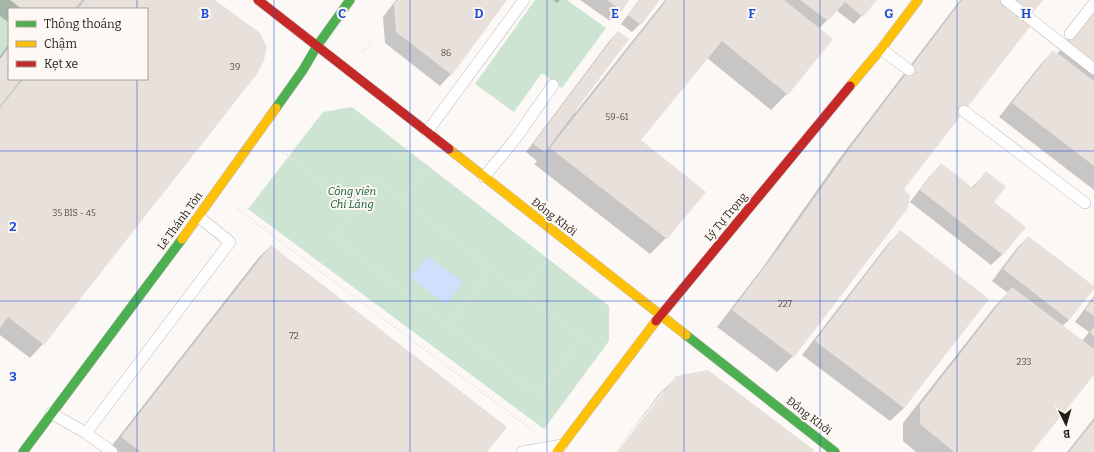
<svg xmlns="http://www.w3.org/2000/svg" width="1094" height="452" viewBox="0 0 1094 452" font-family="Bitter,serif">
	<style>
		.green { fill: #cde4d3 }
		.water { fill: #cfdffc }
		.shadow { fill: #0003 }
		.building { fill: #e8e0da }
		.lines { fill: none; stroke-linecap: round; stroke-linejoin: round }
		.lane-casing { stroke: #c0bab6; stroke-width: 12 }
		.fast-casing { stroke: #c0bab6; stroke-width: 10 }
		.slow-casing { stroke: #c0bab6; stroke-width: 10 }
		.jam-casing { stroke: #c0bab6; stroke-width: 10 }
		.path { stroke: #e4e3e2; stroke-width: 2.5; stroke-dasharray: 1 3; stroke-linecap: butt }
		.lane { stroke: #fefefe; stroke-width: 11 }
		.fast { stroke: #4caf50; stroke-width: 9 }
		.slow { stroke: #ffc107; stroke-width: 9 }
		.jam { stroke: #c62828; stroke-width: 9 }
		.grid { fill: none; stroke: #1d4ed8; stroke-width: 1; stroke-opacity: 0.55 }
		.labels { text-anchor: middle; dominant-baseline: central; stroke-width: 4; stroke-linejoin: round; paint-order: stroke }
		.number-label { font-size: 9px; fill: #564e48 }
		.park-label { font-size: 11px; font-style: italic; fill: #0b5731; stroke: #fdf8f4 }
		.street-label { font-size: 11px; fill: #231b14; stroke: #fdf8f4 }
		.grid-label { font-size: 13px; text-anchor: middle; font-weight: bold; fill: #1d4ed8; stroke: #fdf8f4; stroke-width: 4; stroke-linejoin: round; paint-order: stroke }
	</style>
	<rect width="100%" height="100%" fill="#fbf8f6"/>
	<path class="green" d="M0,0H10L22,9H9V47L0,59Z
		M535,0H567L606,28L562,88L542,73L514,112L475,84Z
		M352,107L609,306V341L544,429L248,209L323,112Z"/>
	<path class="water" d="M427,256L463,282L446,304L411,278Z"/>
	<path class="shadow" d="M0,0H215L43,344L30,358L0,335V56L9,44V79H147V9H9V23L0,16Z
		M396,0H506L451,74L440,86L385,43L383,17Z
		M553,0H560L557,3Z
		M580,0H628L621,10L610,21Z
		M639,0H659L640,24L632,32L621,24Z
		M665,0H876L854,24L836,10L819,29L787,94L771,110L707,58L640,140L666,238L650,254L534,164L537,161L526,152L610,40L618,32L574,112L575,113Z
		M960,0H1041L902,189L793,356L777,372L717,327L763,267L836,163Z
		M1094,8V190L999,117L1040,65L1053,51L1057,54Z
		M942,165L971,188L986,173L1003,254L991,265L910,202L930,176Z
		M900,231L987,299L904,408L890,421L802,355L887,245Z
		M1028,237L1069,320L1062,326L1082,341L1089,332L1075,322L1094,296V373L1031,452H916L903,441V423L995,306L1008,293L992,281L1017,248Z
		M271,246L486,452H115L110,448L259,257Z
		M677,377L812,452H619L666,391H663L615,452L660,393Z
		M1094,418V452H1067Z"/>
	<path class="building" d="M10,0H82L75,9H22Z
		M85,0H215L260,33L267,47L264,60L257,74L44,345L8,317L0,328V108L23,79H147V9H78Z
		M397,0H507L452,75L396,32L394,4Z
		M607,0H629L622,11Z
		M640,0H660L641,25L628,15Z
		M667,0H784L833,39L788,95L722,41L641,140L706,192L667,239L550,148Z
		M800,0H877L863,17L845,2L828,21Z
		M962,0H999L1032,24L904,189L910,196L908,208L794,357L732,310L776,252L850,148Z
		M1014,0H1043L1032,14Z
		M1094,10V65L1067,44Z
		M618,31L629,39L545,152L533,144Z
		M9,47V79H21L0,106V59Z
		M1053,50L1094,81V166L1012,103Z
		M941,163L973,188L986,171L1006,187L994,202L1026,227L1003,255L920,190Z
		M900,230L989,299L904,408L815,341Z
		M1028,236L1094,286V289L1069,320L1003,269Z
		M271,245L507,427L487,452H141L121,437Z
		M1012,287L1094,349V375L1032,452H954L920,424V405Z
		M1094,298V316L1085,310Z
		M1094,327V336L1090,332Z
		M708,370L814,450L813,452H617L676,376Z
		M1094,421V452H1069Z"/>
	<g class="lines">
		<g class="lane-casing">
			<path id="lane" d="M1006,0L1094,69
				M1070,34L1094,3
				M881,49L909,70
				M964,111L1085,203
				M427,132L524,0
				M484,177L516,138L553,85
				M51,413L86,433L230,242L199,217
				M86,433L112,452
				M522,452L562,445"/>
		</g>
		<g class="fast-casing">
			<path id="fast" d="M276,108L303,70L317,46L350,0
				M686,335L835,452
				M23,452L182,239"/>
		</g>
		<g class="slow-casing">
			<path id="slow" d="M850,86L881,49L918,0
				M449,149L686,335
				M182,239L276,108
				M557,452L656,321"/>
		</g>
		<g class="jam-casing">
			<path id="jam" d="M258,0L449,149
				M656,321L850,86"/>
		</g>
		<path class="path" d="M363,52L373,39
			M283,152L355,207
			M396,160L407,147
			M403,200L430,165
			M238,209L534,431
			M521,291L548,259
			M448,325L492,269
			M582,338L538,394L333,236L377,180L582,338L603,352"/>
		<use href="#lane" class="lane"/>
		<use href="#fast" class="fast"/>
		<use href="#slow" class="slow"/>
		<use href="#jam" class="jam"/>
	</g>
	<path class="grid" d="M137,0V9M274,0V452M410,0V452M547,0V452M684,0V452M820,0V452M957,0V452M137,79V452M0,151H1094M0,301H1094"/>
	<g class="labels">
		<g class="number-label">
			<text x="446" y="53">86</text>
			<text x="235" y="67">39</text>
			<text x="617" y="117">59-61</text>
			<text x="74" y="213">35 BIS - 45</text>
			<text x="785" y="304">227</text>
			<text x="294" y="336">72</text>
			<text x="1024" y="362">233</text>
		</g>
		<g class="park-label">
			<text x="352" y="191">Công viên<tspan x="352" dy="13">Chi Lăng</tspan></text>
		</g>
		<g class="street-label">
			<text transform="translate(554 217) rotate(38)">Ðồng Khởi</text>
			<text transform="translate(726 217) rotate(-50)">Lý Tự Trọng</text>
			<text transform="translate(180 221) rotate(-54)">Lê Thánh Tôn</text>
			<text transform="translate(809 416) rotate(38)">Ðồng Khởi</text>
		</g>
	</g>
	<g class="grid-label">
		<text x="205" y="18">B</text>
		<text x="342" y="18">C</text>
		<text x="479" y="18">D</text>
		<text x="615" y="18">E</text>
		<text x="752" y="18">F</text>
		<text x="889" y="18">G</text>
		<text x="1026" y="18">H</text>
		<text x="13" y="231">2</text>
		<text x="13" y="381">3</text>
	</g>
	<rect x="8" y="8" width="140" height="72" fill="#fdf8f4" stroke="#a6a09a"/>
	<rect x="16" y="21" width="20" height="6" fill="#4caf50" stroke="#a6a09a"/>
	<text x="44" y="28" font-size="12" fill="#231b14">Thông thoáng</text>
	<rect x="16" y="41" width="20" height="6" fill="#ffc107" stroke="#a6a09a"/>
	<text x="44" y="48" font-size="12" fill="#231b14">Chậm</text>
	<rect x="16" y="61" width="20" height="6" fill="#c62828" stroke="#a6a09a"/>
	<text x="44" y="68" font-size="12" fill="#231b14">Kẹt xe</text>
	<g transform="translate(1066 424) rotate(175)" stroke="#fdf8f4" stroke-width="3" paint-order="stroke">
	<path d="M0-3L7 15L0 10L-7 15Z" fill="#231b14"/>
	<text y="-6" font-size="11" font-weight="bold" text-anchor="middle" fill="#231b14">B</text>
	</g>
</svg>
